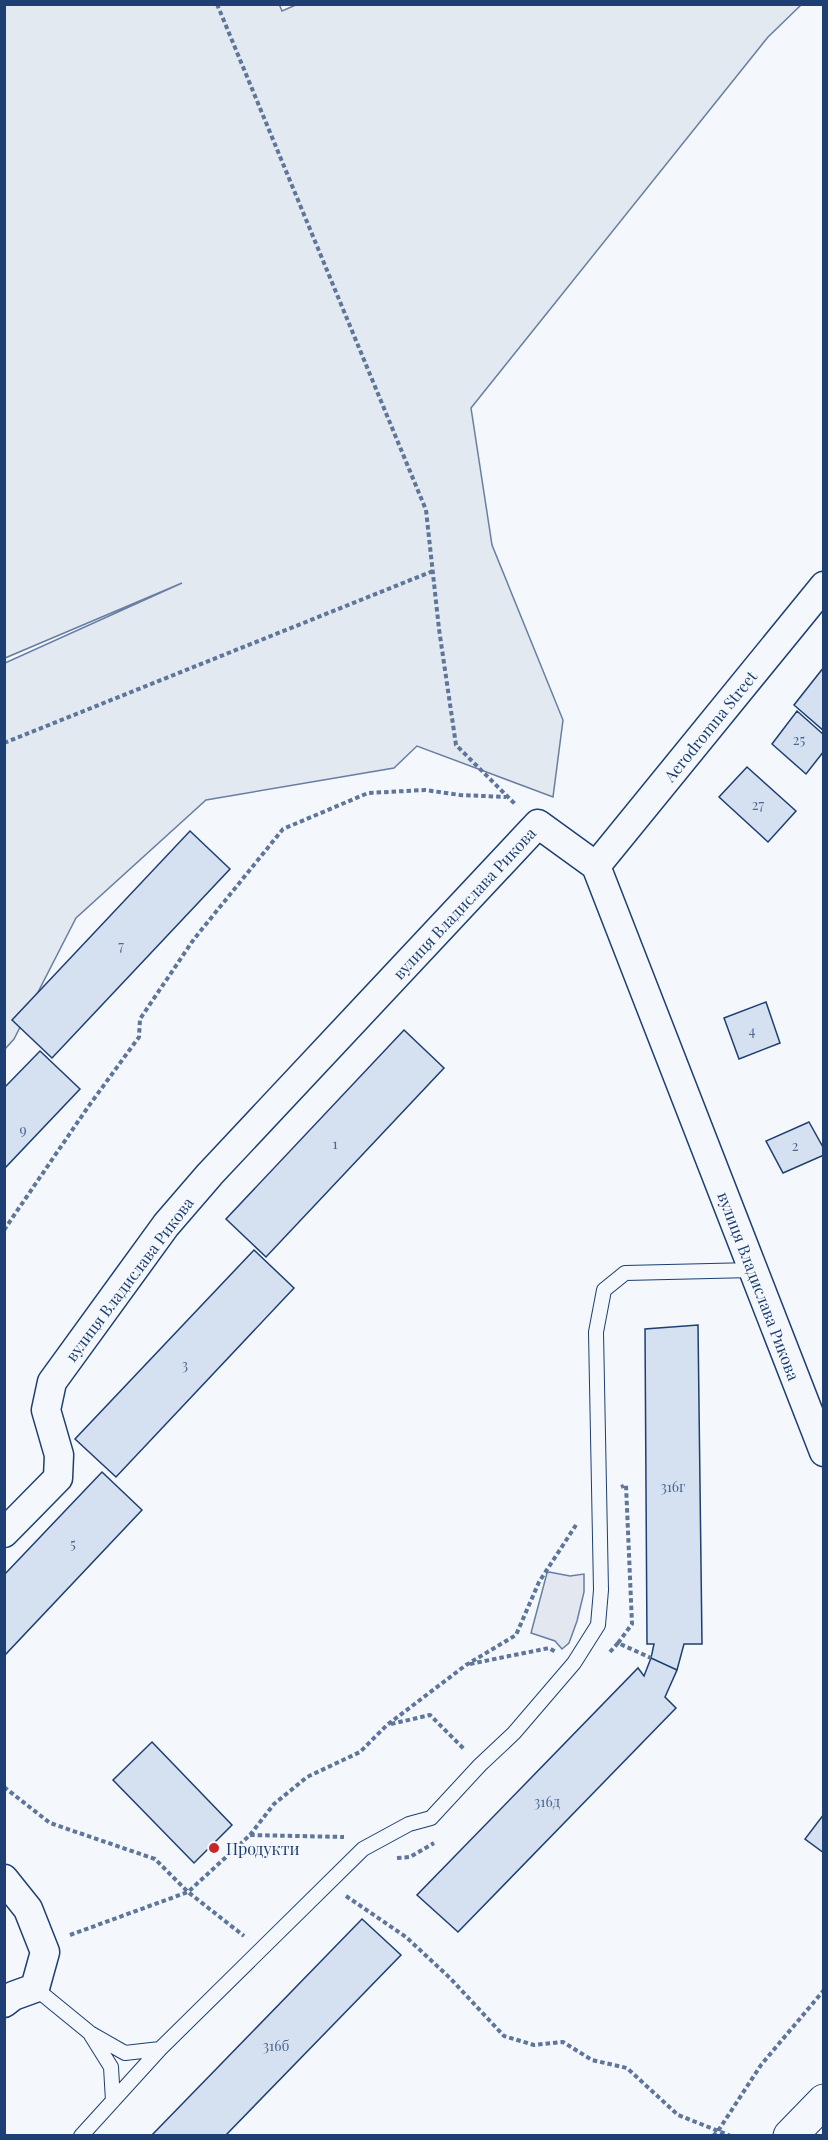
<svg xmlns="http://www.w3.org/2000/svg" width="828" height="2140" viewBox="0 0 828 2140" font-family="'Playfair Display',serif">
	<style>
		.green { fill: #e3e9f0; stroke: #687fa3; stroke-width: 1.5 }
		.parking { fill: #e3e8f0; stroke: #687fa3; stroke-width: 1.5 }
		.building { fill: #d5e0f0; stroke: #1d3f73; stroke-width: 1.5 }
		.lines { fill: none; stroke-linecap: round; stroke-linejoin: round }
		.lane-casing { stroke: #1d3f73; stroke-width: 16 }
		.street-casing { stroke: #1d3f73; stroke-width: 31 }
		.highway-casing { stroke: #1d3f73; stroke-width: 35 }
		.path { stroke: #5e769c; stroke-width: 4; stroke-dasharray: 4.5 3; stroke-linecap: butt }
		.lane { stroke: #f4f7fb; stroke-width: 14 }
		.street { stroke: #f4f7fb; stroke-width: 28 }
		.highway { stroke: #f4f7fb; stroke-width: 33 }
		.poi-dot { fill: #c62828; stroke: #f4f7fb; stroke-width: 2 }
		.labels { text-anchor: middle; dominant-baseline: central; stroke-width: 4.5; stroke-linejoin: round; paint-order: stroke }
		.number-label { font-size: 14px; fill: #4b6792 }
		.street-label { font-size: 16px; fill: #1d3f73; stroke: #f4f7fb }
		.poi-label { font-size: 16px; fill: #1d3f73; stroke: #f4f7fb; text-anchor: start }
	</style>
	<rect width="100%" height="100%" fill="#f4f7fb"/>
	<path class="green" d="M279,4L282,11L298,4L801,5L768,37L471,408L492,545L563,720L553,797L417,746L394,768L206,800L76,918L14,1039L5,1049V663L182,583L5,658V5Z"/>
	<path class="parking" d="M549,1572L570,1576L584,1574V1592L577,1621L569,1643L562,1649L555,1641L531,1633L547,1573Z"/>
	<path class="building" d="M824,667V731L794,705Z
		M797,711L824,735V751L806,774L772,744Z
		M747,767L796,811L768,842L719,797Z
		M190,831L230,869L52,1058L12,1020Z
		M766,1002L780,1043L739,1059L724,1018Z
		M404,1030L444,1068L266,1257L226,1219Z
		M40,1051L80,1089L4,1169V1088Z
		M809,1122L824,1149V1155L783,1173L766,1141Z
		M254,1250L294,1288L116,1477L75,1439Z
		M698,1325L702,1644H684L677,1670L651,1658L654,1644H647L645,1329Z
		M102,1472L142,1510L4,1656V1575Z
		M651,1658L677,1670L665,1697L676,1708L458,1932L417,1895L638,1668L644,1676Z
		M152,1742L232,1825L194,1863L113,1780Z
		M824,1814V1853L805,1839Z
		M362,1919L401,1955L225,2136H151Z"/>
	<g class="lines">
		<g class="lane-casing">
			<path id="lane" d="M35,1988L90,2033L125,2053L160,2049L363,1849L409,1824L431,1818L480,1765L514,1733L574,1663L598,1625L601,1590L596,1332L604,1290L625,1273L753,1270
				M91,2035L111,2067L113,2101
				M81,2136L160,2049"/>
		</g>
		<g class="street-casing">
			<path id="street" d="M596,866L824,586
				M4,1533L58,1478L59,1455L46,1410L52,1382L166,1225L210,1174L538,824L596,866L824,1452
				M4,1879L28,1909L45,1952L35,1988L13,1996L4,2003"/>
		</g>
		<g class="highway-casing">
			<path id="highway" d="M790,2136L824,2101"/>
		</g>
		<path class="path" d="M217,4L426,510L439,629L456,745L516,805
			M4,743L433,571
			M4,1230L88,1107L139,1037L140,1019L194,939L283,829L368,793L425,790L460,795L506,797
			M618,1643L632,1624L626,1485L621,1487
			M610,1652L618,1643L651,1658
			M470,1664L549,1648L556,1652
			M391,1724L430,1715L464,1749
			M4,1787L50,1823L155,1859L188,1892L244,1936
			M250,1835L274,1804L307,1777L360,1752L387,1725L466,1665L516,1635L539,1582L576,1525
			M397,1858L410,1857L434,1843
			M346,1896L406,1937L450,1978L504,2036L534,2045L563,2042L592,2060L627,2068L678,2115L731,2136
			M70,1935L188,1892L250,1835L344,1837
			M713,2136L718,2131L761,2065L824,1990"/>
		<use href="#lane" class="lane"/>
		<use href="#street" class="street"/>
		<use href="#highway" class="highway"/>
	</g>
	<circle class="poi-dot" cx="214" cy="1848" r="6"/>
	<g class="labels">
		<g class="number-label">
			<text x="799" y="739">25</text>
			<text x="758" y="804">27</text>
			<text x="121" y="945">7</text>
			<text x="752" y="1030">4</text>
			<text x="23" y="1129">9</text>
			<text x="335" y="1143">1</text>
			<text x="795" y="1145">2</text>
			<text x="185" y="1364">3</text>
			<text x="673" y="1486">316г</text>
			<text x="73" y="1543">5</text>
			<text x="547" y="1801">316д</text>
			<text x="276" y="2045">316б</text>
		</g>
		<g class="street-label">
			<text transform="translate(710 726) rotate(-51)">Aerodromna Street</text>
			<text transform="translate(464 903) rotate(-47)">вулиця Владислава Рикова</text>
			<text transform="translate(129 1279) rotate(-53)">вулиця Владислава Рикова</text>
			<text transform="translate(759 1286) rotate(69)">вулиця Владислава Рикова</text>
		</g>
		<g class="poi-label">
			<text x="226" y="1848">Продукти</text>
		</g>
	</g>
	<rect width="828" height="2140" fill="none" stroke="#1d3f73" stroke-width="12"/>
</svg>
